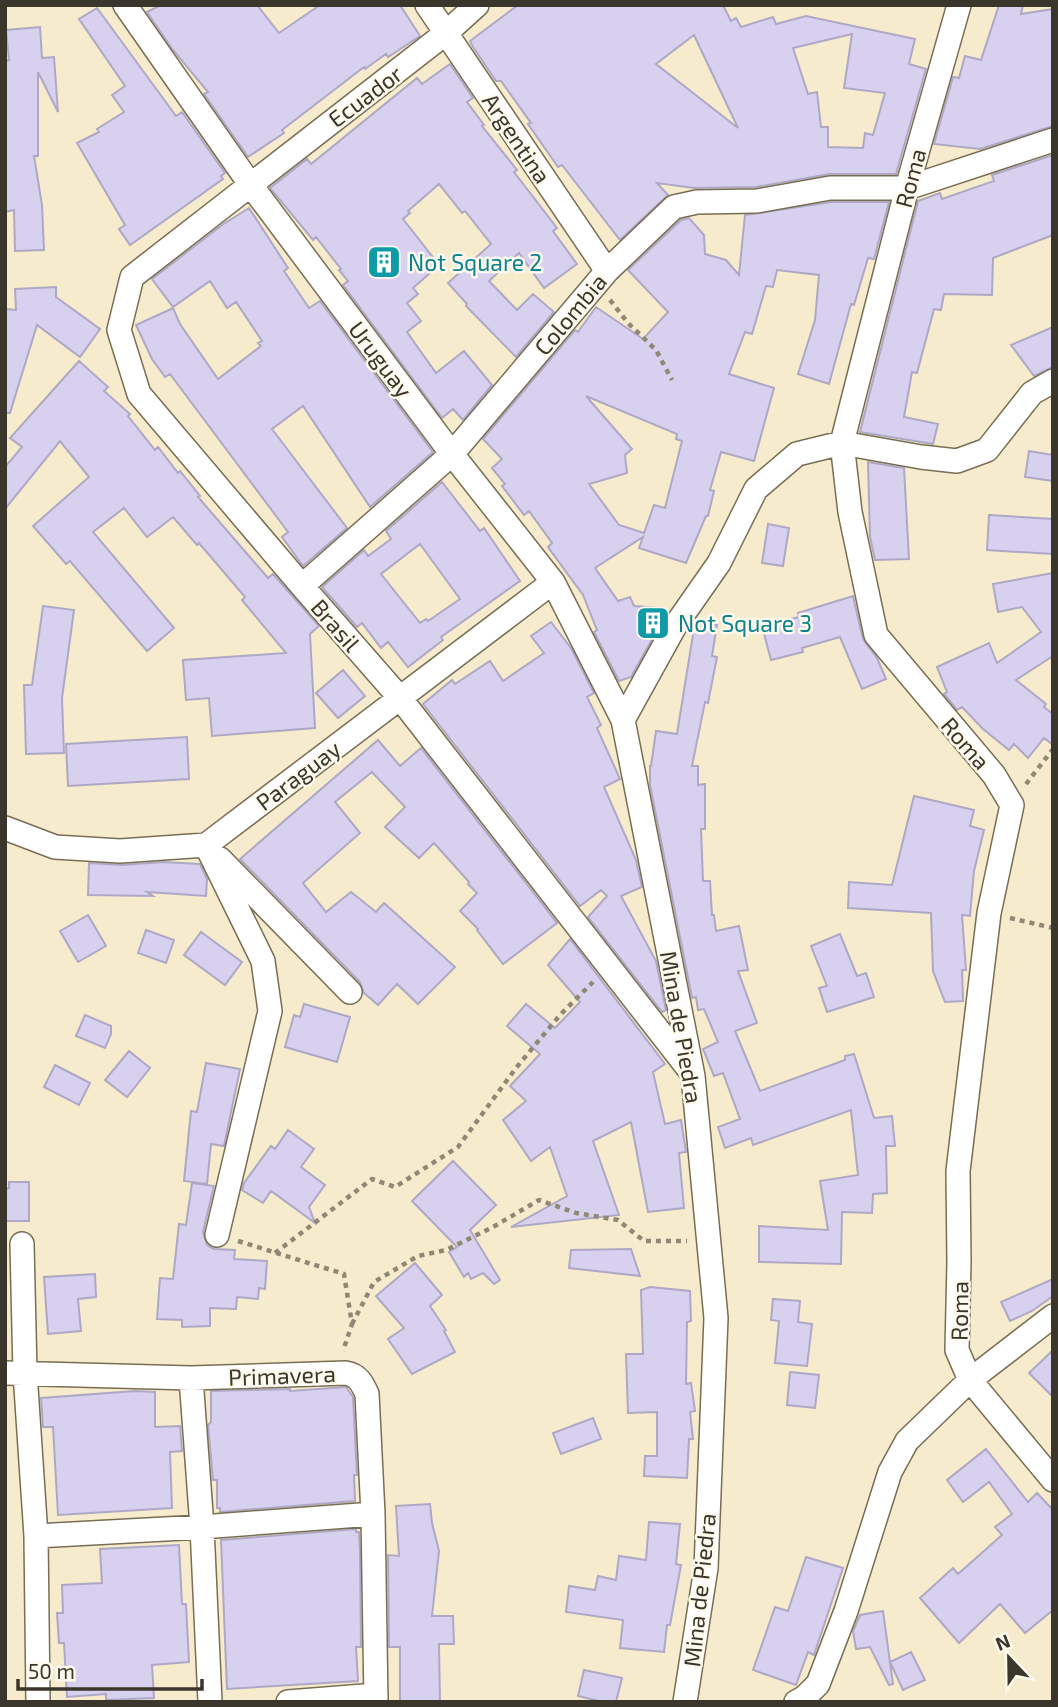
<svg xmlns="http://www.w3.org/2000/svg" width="1058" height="1707" viewBox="0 0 1058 1707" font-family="'Exo 2',sans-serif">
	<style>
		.building { fill: #d7d0ee; stroke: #aea8c5; stroke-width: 2; fill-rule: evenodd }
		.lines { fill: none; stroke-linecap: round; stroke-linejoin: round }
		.minor-casing { stroke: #786e53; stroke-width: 26 }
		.path { stroke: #908875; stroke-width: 4.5; stroke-dasharray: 5 5; stroke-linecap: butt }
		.minor { stroke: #fff; stroke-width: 23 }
		.labels { text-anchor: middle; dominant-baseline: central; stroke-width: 5; stroke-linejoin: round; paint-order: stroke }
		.street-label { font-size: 23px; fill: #3b362b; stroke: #fef9ed }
		.culture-label { font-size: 23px; fill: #0d838f; stroke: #fef9ed; text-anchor: start }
	</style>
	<rect width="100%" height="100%" fill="#f7ebcd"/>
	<path class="building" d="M161,5H257L279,33L320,5H400L420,36L388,57L386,54L365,69L364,67L282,130L284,133L248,157L204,94L208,92L173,50L147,12Z
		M518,5H723L731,21L736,18L741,27L773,17L776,24L806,16L915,39L909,64L926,69L896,174H830L756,187L694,188L657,183L668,195L620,240L562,165L558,167L528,124L531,123L501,81H496L473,47L470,41ZM852,34L844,88L885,93L873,135L865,133L863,148L828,147V127H821L817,92L808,94L793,48ZM694,35L738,128L656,64Z
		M999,5H1023L1021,14L1053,9V126L980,149L934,144L953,77L959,78L965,56L981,60Z
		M97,8L176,116L182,112L225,173L221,176L223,179L130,245L119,229L125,225L77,143L99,132L97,129L124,112L112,95L125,86L79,19Z
		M40,27L42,58L54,57L58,112L38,72V156H34L42,205L44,250L15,251L14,210L5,212V61L9,60L6,30Z
		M450,64L473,98L467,102L484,125L482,126L517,170L514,172L557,228L553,231L577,264L544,288L519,253L489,281L517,310L533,294L554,312L516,357L466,306L467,304L448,283L491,244L465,211L462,213L439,184L408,211L410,213L403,219L439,265L413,288L418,294L407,303L421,321L407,332L436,373L464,351L492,385L463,420L453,409L442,418L343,285L348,281L339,270L341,269L316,237L313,240L270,188L307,159L311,164L417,78L422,84Z
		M1053,155V235L993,258L992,295L944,294L941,310L934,309L917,373L912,372L904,417L938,424L933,444L860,432L918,201L940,193L942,199L994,181L992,175Z
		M831,202H889L874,259L868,258L854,305L851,304L829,384L798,374L815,320L819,275L777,270L773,287L766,286L752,334L745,332L729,374L774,388L754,461L721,452L710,490L714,491L708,516H706L686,563L639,548L643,537L595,568L618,601L630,597L634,606L661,608L660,625L631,677L619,681L594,632L597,630L583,595L548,547L552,543L529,511L524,515L502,486L505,484L492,468L502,459L483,439L575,330L578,332L596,307L643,339L668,312L628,270L681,220L689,218L704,235L705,254L726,260L739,275L745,215ZM586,396L677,434L676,439L682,441L665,508L654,505L644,533L619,525L589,484L627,473L625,455L632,449Z
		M249,208L288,268L284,271L309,308L320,301L433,452L370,507L303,406L272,429L347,528L303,566L282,537L288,532L170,374L165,377L152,359L136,325L173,308L180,324L218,379L261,346L258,343L262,341L236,302L227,308L210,281L173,307L152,279L222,225Z
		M56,287V297L100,329L80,357L37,325L10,413H5V309L16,310L15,289Z
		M1053,327V367L1034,376L1011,345Z
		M79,361L108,387L104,391L130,414L128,416L155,450L158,447L178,473L180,471L200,496L198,497L268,578L273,574L319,626L310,634L315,728L212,736L209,698L186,700L183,660L286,653L242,600L245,597L199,543L197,545L173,517L147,537L124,508L93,532L174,628L147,651L70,561L66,564L33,526L89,477L60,441L5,509V467L22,447L10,438Z
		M1029,451L1053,455V481L1025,477Z
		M868,462L904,468L909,559L875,560L870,537Z
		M442,482L480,531L484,528L520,581L441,637L443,640L408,667L388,642L381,648L362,623L357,627L322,587L364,550L368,556L391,539L386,531ZM420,544L460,599L428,621L426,619L420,623L381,574Z
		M989,515L1053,519V554L987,550Z
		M768,524L789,528L783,566L762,563Z
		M1053,573V656L1016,680L1046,704L1044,707L1053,714V745L1044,738L1028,758L1014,744L1009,750L983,729L962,707L957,710L944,694L947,692L937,667L989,643L997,663L1041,632L1022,607L998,612L993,584Z
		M853,596L863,639L877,658L886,679L862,689L840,637L802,648L803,652L771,660L762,626L799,617L798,613Z
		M43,606L74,610L62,698L64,753L26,754L24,685H32Z
		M551,622L571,648L594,693L587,697L601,725L597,728L620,779L604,787L636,860L642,887L621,896L656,961L666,1010L662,1012L588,917L607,896L601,890L580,906L423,704L452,680L455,684L490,661L503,681L544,653L531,636Z
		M695,622L717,625L712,656L717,657L708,703L705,702L692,766H698V785L705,784V829H701L703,881H710L712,915H714L716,931L739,926L748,970L738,971L757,1023L735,1031L760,1091L845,1060V1056L854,1054L874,1118L892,1116L895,1146H886L887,1193L873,1194L872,1213L842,1212L841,1264L759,1262V1226L828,1230L820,1181L858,1175L851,1110L753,1145L751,1138L725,1148L718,1127L740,1119L723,1073L714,1076L703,1049L718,1042L704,1009L698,1010L696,997L692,998L650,785V766H651L656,731L677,734Z
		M343,670L365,696L338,718L316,693Z
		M187,737L189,779L68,786L66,744Z
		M378,740L400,766L421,748L557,923L503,964L477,930L478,929L460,911L477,893L468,884L469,882L434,843L419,858L385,827L405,807L372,772L335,802L360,833L303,883L326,912L351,892L376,912L384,903L455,967L418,1004L397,984L378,1005L364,993L360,982L240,859Z
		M914,796L974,810L970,826L984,830L974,871L970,916L962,915L966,970H962L963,1001L945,1002L933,971L931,913L848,908L849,882L892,885Z
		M163,862L200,864L207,879L206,896L147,892L153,896L88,895L89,863L121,865Z
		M88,915L106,946L78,962L60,931Z
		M146,930L174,940L166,963L138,953Z
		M201,932L242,962L225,985L184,955Z
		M840,934L857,976L866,973L874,997L827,1012L819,988L827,986L811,946Z
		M570,939L665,1064L653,1072L665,1124L681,1120L686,1152L679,1153L684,1208L648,1212L631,1122L593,1141L619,1215L511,1227L567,1196L550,1147L531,1161L503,1120L526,1101L510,1086L540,1054L507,1026L526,1004L555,1028L580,1002L548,965Z
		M304,1004L350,1017L337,1062L285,1047L294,1015L300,1017Z
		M85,1015L111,1026V1034L105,1048L76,1036Z
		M129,1051L150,1068L127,1097L105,1080Z
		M206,1063L240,1069L224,1146L211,1144L207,1184L184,1181L191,1111L197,1112Z
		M55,1065L90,1083L79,1105L44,1087Z
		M288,1130L314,1149L301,1167L325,1185L309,1207L315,1223L271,1191L263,1203L242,1190L244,1183L271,1146L275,1149Z
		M453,1161L496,1205L470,1230L500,1280L494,1284L483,1273L471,1279L468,1273L464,1277L449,1252L457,1247L412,1201Z
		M9,1182H29V1221H5V1189L9,1188Z
		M192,1183L214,1186L203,1232L207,1245L214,1249L235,1250L234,1259L267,1261L265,1289L259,1288L258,1299L237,1297L236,1309L210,1308V1326L182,1327V1320L157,1319L160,1278L173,1279L179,1224L186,1225Z
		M631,1249L640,1276L569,1268L571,1250Z
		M415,1263L442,1295L430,1306L446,1330L444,1331L455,1352L412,1374L388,1339L404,1328L376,1296Z
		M95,1274L96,1297L78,1299L81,1331L48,1334L44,1277Z
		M1053,1279V1296L1032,1311L1010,1321L1001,1302Z
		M650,1287L690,1291L691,1321L687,1322L686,1384L691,1383L695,1411L690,1412L693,1439H689L687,1478L644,1476L645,1456H657V1412L628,1413L626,1354H643L641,1290Z
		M773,1299L800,1301L798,1322L812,1324L807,1366L775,1363L779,1321L771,1320Z
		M1053,1350V1397L1029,1373Z
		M790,1372L819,1375L815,1408L787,1405Z
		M346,1387L353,1397L357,1475H354L355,1501L220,1512V1508H217V1480H213L208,1425L211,1422V1391L290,1389V1391Z
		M135,1391L155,1392V1427L180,1426L182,1451L170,1452L172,1508L58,1515L53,1427H43L41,1398Z
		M593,1418L601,1439L561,1454L553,1433Z
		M986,1449L1028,1502L1037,1493L1053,1510V1610L1025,1633L1000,1604L959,1643L920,1598L953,1568L958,1574L1002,1535L995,1527L1012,1514L989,1482L963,1502L947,1480Z
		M430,1504L432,1523L439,1551L432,1616H453L454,1644H439L440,1702H400V1647H389L388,1555L399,1556L396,1506Z
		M649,1522L680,1524L676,1564L681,1565L670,1625H667L664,1652L620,1648L623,1620L566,1612L569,1586L595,1590L598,1576L616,1580L619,1556L646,1560Z
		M356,1529V1532H359L360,1552L361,1647H356L358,1681L227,1689L221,1540Z
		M179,1545L182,1604H186L189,1662L152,1665L154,1698L106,1700V1694L67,1697L64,1643H59L57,1613H63L62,1585L102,1583L100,1549Z
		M806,1557L843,1568L814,1655L808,1652L796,1685L753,1670L775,1607L788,1611Z
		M883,1611L893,1684L889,1685L870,1647L856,1649L853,1631L860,1615Z
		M911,1652L925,1680L903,1690L890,1662Z
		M584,1670L622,1678L616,1702H603L578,1696Z"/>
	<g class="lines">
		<g class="minor-casing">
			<path id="minor" d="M125,5L250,184L452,454L553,582L623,720
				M427,5L607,271
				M477,5L446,33L132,277L119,330L139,394L302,586L400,698L691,1072
				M959,5L907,188L842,443L850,512L876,635L994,775L1012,805L989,913L958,1171L959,1262L957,1350L970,1380L1053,1480
				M302,586L452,454L607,271L674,207L697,202L757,201L830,188H907L1053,140
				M5,828L55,847L120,851L206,845L553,582
				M206,845L263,961L270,1011L217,1235
				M220,859L350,992
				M22,1244L25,1373L36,1536L38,1702
				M5,1373L191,1378L346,1373C358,1375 362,1383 367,1394L373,1514L376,1702
				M191,1378L202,1527L210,1702
				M36,1536L202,1527L373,1514
				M288,1702L376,1695
				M685,1702L706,1568L716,1318L693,1076L623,720L675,626L719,563L756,489L797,454L842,443L921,457L957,461L987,450L1032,393L1053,381
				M796,1702L805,1697L818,1684L846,1611L890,1472L907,1441L970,1380L1053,1316"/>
		</g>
		<path class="path" d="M610,300L628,323L656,350L672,380
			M1026,784L1053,749
			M1010,918L1053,928
			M238,1241L344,1274L352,1324L343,1351
			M275,1253L372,1179L395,1187L458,1147L516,1068L560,1015L593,982
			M352,1324L374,1282L418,1256L446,1250L493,1227L539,1200L576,1213L618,1220L644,1241H687"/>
		<use href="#minor" class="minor"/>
	</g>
	<defs>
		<g id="building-square" transform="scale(1.75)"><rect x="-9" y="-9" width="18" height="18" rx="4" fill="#0f9aa8" stroke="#fef9ed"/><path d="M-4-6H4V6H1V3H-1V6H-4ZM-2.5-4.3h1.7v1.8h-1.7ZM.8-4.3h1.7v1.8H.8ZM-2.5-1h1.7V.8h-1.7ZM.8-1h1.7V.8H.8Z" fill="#fff"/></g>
	</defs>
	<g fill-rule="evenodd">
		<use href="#building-square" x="384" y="262"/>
		<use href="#building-square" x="653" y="623"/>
	</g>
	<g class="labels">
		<g class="street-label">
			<text transform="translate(365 96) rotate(-37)">Ecuador</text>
			<text transform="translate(517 138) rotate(56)">Argentina</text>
			<text transform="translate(910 178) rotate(-75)">Roma</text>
			<text transform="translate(570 314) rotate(-50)">Colombia</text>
			<text transform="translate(381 359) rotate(53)">Uruguay</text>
			<text transform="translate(336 625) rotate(49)">Brasil</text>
			<text transform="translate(966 743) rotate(49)">Roma</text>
			<text transform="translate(298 775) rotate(-37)">Paraguay</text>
			<text transform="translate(682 1027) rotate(80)">Mina de Piedra</text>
			<text transform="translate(959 1311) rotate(-89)">Roma</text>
			<text transform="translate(282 1375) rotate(-2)">Primavera</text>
			<text transform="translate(699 1590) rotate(-84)">Mina de Piedra</text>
		</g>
		<g class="culture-label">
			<text x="408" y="262">Not Square 2</text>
			<text x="678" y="623">Not Square 3</text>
		</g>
	</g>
	<rect width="1058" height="1707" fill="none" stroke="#3b362b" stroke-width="14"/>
	<g transform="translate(1009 1658) rotate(338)" stroke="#fef9ed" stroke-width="5" paint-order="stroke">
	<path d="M0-5L12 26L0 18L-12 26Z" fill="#3b362b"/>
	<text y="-10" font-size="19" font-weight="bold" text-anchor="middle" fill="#3b362b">N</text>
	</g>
	<path d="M18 1679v10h184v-10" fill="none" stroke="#3b362b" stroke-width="3.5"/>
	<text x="28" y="1679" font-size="21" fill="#3b362b" stroke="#fef9ed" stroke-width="5" paint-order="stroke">50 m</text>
</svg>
